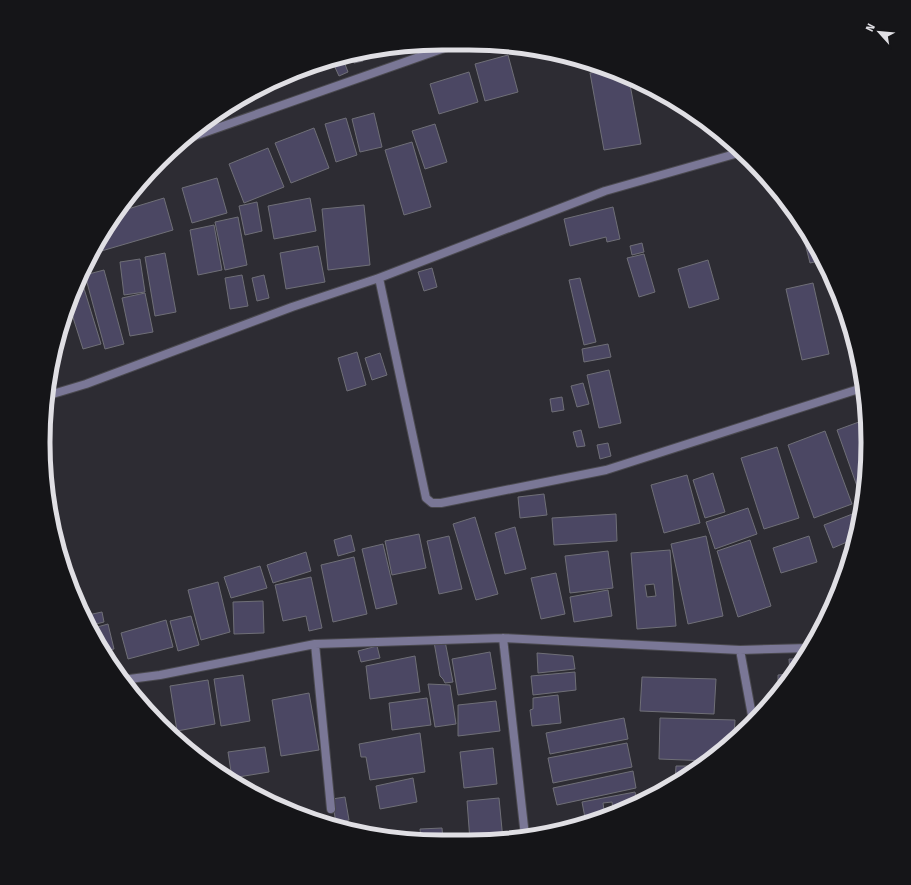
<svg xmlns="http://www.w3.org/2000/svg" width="911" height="885" viewBox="0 0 911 885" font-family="'Fira Sans',sans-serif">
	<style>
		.building { fill: #4b4763; stroke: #6f6f77; fill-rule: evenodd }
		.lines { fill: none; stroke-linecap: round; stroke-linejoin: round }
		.street-casing { stroke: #4a494f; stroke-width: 10 }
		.street { stroke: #7a7796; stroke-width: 8 }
		.rim { fill: none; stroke: #e0dfe4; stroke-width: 5 }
	</style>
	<rect width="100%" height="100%" fill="#2d2c33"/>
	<path class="building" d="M361,52L363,61L354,63L352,54Z
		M508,55L518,92L485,101L475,64Z
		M343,59L348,72L339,76L333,63Z
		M609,70L629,79L641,144L604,150L590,73Z
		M469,72L478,102L439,114L430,84Z
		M374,113L382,147L360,152L352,119Z
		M346,118L357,155L336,162L325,124Z
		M435,124L447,162L425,169L412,131Z
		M314,128L329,168L291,183L275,143Z
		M412,142L431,207L404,215L385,150Z
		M268,148L284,187L244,203L229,164Z
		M217,178L227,213L192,223L182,188Z
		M164,198L173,230L98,252L97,246L110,221L118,212Z
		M310,198L316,231L274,239L268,206Z
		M257,202L262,231L245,235L239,206Z
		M364,205L370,265L328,270L322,209Z
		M613,207L620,239L607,242L606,237L570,246L564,219Z
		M238,217L247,265L225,270L215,222Z
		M800,223L823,260L810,263Z
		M214,225L222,270L198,275L190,230Z
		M642,243L644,252L632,255L630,246Z
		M318,246L325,282L286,289L280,253Z
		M165,253L176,312L155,316L145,257Z
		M644,254L655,292L639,297L627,258Z
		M140,259L145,292L124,295L120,262Z
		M708,260L719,299L689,308L678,269Z
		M432,268L437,287L424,291L418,272Z
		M104,270L124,344L105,349L85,275Z
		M242,275L248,306L230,309L225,278Z
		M264,275L269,298L257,301L252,278Z
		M580,278L596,342L584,345L569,280Z
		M82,282L101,344L83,349L69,305L73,290L77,283Z
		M813,283L829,354L802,360L786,289Z
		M145,293L153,332L130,336L122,298Z
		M608,344L611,357L584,362L582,349Z
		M357,352L366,385L347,391L338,358Z
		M380,353L387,375L372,380L365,358Z
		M609,370L621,423L599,428L587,375Z
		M583,383L589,404L577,407L571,386Z
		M562,397L564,410L552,412L550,399Z
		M867,419L865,495L863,503L837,430Z
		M581,430L585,446L577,447L573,432Z
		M825,431L852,504L814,518L788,445Z
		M608,443L611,456L600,459L597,445Z
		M777,447L799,518L764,529L741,458Z
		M713,473L725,512L705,518L693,480Z
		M687,475L700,523L664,533L651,485Z
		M544,494L547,515L520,518L518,497Z
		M748,508L757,534L715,549L706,522Z
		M855,513L858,522L854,539L833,548L824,525Z
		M616,514L617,541L554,545L552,518Z
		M475,517L498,594L476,600L453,524Z
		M515,527L526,569L505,574L495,533Z
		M419,534L426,568L392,575L385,541Z
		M351,535L355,551L338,556L334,540Z
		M449,536L462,589L439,594L427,541Z
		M706,536L723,616L688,624L671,544Z
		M809,536L817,562L781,573L773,548Z
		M750,540L771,606L738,617L717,551Z
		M383,544L397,604L376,609L362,549Z
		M670,550L676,626L637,629L631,553ZM654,584L656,596L647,597L645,585Z
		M608,551L613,588L570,593L565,556Z
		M306,552L311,571L273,583L267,565Z
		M354,557L367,614L333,622L321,565Z
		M260,566L267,588L231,598L224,577Z
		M556,573L565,614L541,619L531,578Z
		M311,577L322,628L309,631L306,616L283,621L275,585Z
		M218,582L230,632L201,640L188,590Z
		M608,590L612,616L574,622L570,597Z
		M263,601L264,633L234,634L233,602Z
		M102,612L104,622L88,626L83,616Z
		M191,616L199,645L178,651L170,621Z
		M166,620L173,647L128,659L121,633Z
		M108,624L114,649L104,651L90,629Z
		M445,641L453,682L445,683L443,679L440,676L434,642Z
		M377,646L380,658L361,662L358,651Z
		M490,652L496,689L458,695L452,659Z
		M537,653L573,656L575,669L538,673Z
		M415,656L420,692L370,699L366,666Z
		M789,659H803L778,692V675L790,674Z
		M575,672L576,690L533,695L531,676Z
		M243,675L250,721L221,726L214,679Z
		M642,677L716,679L714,714L640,711Z
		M208,680L215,724L177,731L170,686Z
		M428,684L450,685L456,724L435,727Z
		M309,693L319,750L281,756L272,700Z
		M558,695L561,723L532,726L530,710L533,709V698Z
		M427,698L431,725L392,730L389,703Z
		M496,701L500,731L458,736V705Z
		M624,718L628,739L550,754L546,733Z
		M660,718L735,720L734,738L710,761L659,759Z
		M420,733L425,772L370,780L366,757H361L359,744Z
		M627,743L632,767L553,783L548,758Z
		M265,747L269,772L232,778L228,752Z
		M493,748L497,784L464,788L460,752Z
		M676,766H701L675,782Z
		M633,771L636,788L557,805L553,788Z
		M413,778L417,802L380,809L376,786Z
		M254,786L255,794L242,788Z
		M635,792L638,804L586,823L582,802ZM612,802L613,809L604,810L603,803Z
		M345,797L349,820L336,823L332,799Z
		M499,798L503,840L494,841H470L467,801Z
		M442,828L443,840L421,839L420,829Z"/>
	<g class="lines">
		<g class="street-casing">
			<path id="street" d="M186,139L456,44
				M379,278L426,498L432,503H441L606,470L862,388
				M46,396L86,384L292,307L379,278L605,191L742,152
				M503,638L525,836
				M315,644L331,809
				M740,650L753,721
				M122,680L160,675L315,644L503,638L740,650L810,648"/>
		</g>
		<use href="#street" class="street"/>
	</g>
	<path d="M0 0H911V885H0ZM442 50H469A392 392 0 0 1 861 442V443A392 392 0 0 1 469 835H442A392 392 0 0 1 50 443V442A392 392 0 0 1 442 50Z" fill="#151518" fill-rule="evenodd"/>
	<path class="rim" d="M442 50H469A392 392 0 0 1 861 442V443A392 392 0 0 1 469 835H442A392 392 0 0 1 50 443V442A392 392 0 0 1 442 50Z"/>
	<g transform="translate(879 32) rotate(297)" stroke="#151518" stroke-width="3" paint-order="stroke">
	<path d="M0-3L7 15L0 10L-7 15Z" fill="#e0dfe4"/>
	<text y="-6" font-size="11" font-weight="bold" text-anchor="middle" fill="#e0dfe4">N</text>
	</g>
</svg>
